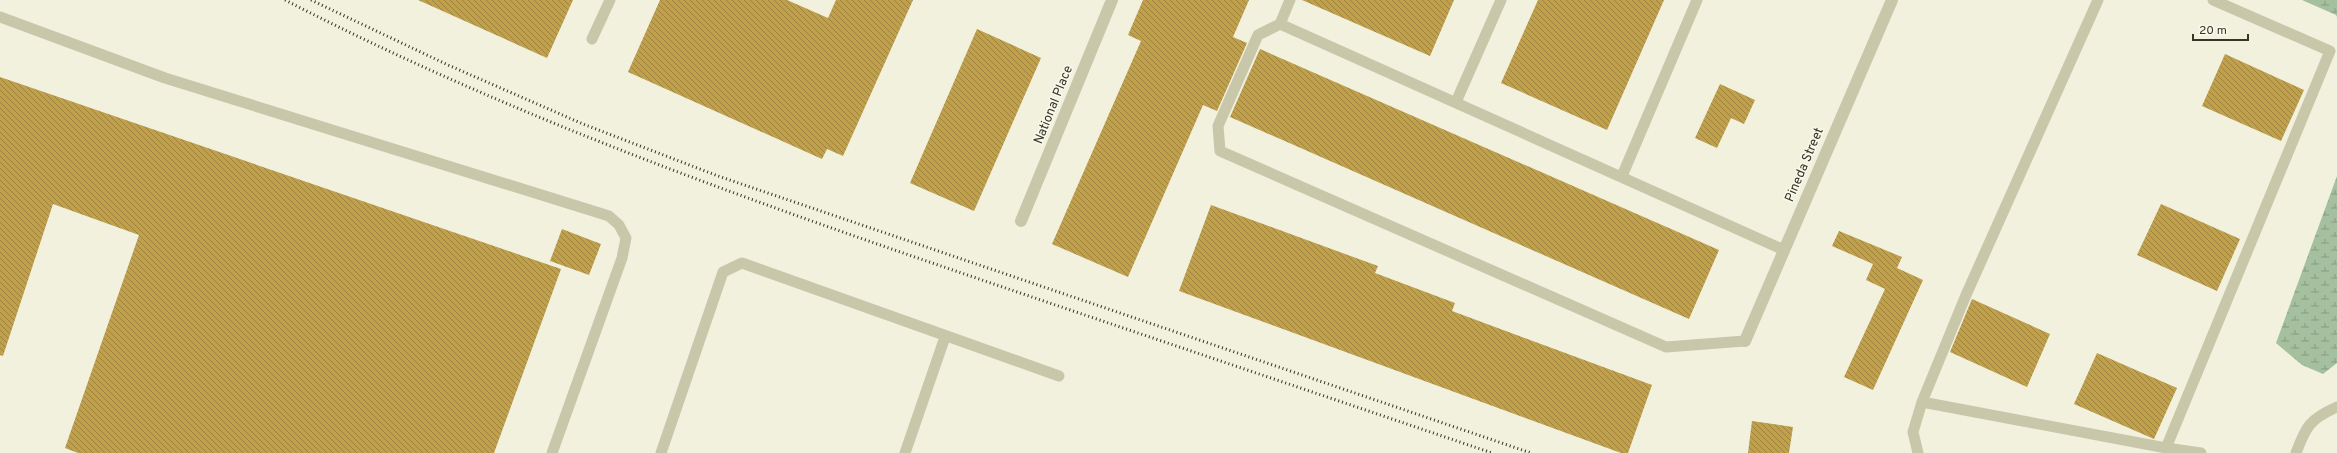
<svg xmlns="http://www.w3.org/2000/svg" width="2337" height="453" viewBox="0 0 2337 453" font-family="Overpass,sans-serif">
	<style>
		.wetland { fill: url(#wetland-marsh) }
		.building { fill: url(#building-back-hatch) }
		.lines { fill: none; stroke-linecap: round; stroke-linejoin: round }
		.lane { stroke: #c9c7aa; stroke-width: 11 }
		.street { stroke: #c9c7aa; stroke-width: 12 }
		.rail { stroke: #373429; stroke-width: 3; stroke-dasharray: 1 3; stroke-linecap: butt }
		.labels { text-anchor: middle; dominant-baseline: central; stroke-width: 3; stroke-linejoin: round; paint-order: stroke }
		.street-label { font-size: 13px; fill: #373429; stroke: #f9f9ea }
	</style>
	<defs>
		<pattern id="wetland-marsh" width="20" height="14" patternUnits="userSpaceOnUse"><rect width="20" height="14" fill="#a5c09e"/><path d="M1 5h8M5 5V1M11 12h8M15 12V8" fill="none" stroke="#879d81"/></pattern>
		<pattern id="building-back-hatch" width="6" height="6" patternUnits="userSpaceOnUse"><rect width="6" height="6" fill="#c1a04c"/><path d="M-1 5l2 2M0 0l6 6M5-1l2 2" fill="none" stroke="#9e833f"/></pattern>
	</defs>
	<rect width="100%" height="100%" fill="#f1f1de"/>
	<path class="wetland" d="M2302,0H2337V17L2336,15Z
		M2337,176V363L2323,374L2302,365L2276,343Z"/>
	<path class="building" d="M418,0H573L547,58Z
		M660,0H787L828,18L836,0H913L843,156L827,149L822,159L628,72Z
		M1143,0H1249L1233,37L1247,43L1217,111L1203,105L1128,277L1052,244L1141,41L1128,35Z
		M1302,0H1454L1430,56Z
		M1538,0H1664L1607,130L1501,83Z
		M977,29L1041,58L974,211L910,183Z
		M1260,49L1719,250L1689,319L1230,117Z
		M2225,54L2304,90L2281,141L2202,106Z
		M0,77L561,269L494,453H78L65,448L139,235L53,204L3,356L0,355Z
		M1720,84L1755,100L1744,124L1731,118L1717,148L1695,138Z
		M2161,204L2240,239L2217,291L2137,255Z
		M1211,205L1378,266L1375,273L1455,303L1452,311L1652,385L1628,453H1621L1179,291Z
		M562,229L601,244L589,275L550,261Z
		M1839,231L1902,257L1897,268L1923,280L1873,390L1844,377L1885,289L1866,280L1873,264L1832,246Z
		M1972,299L2050,334L2027,387L1950,352Z
		M2097,353L2177,388L2154,439L2074,404Z
		M1752,421L1793,427L1789,453H1748Z"/>
	<g class="lines">
		<path class="lane" d="M0,17L165,78L609,216L619,225L626,238L622,258L552,453
			M1280,24L1290,0
			M592,39L610,0
			M1456,102L1501,0
			M1622,176L1697,0
			M1745,341L1666,347L1220,151L1218,126L1258,35L1280,24L1784,250
			M1922,402L1966,295L2098,0
			M661,453L723,272L742,263L1059,376
			M905,453L945,337
			M1918,453L1913,432L1922,402L2166,448
			M2201,453L2166,448L2330,51L2213,0
			M2296,453C2306,426 2310,419 2337,407"/>
		<path class="street" d="M1021,221L1112,0
			M1745,341L1892,0"/>
		<path class="rail" d="M285,0C508,115 744,199 982,280C1152,338 1322,395 1492,453
			M311,0L448,65L583,124L718,176L1531,453"/>
	</g>
	<g class="labels">
		<g class="street-label">
			<text transform="translate(1054 105) rotate(-68)">National Place</text>
			<text transform="translate(1805 165) rotate(-67)">Pineda Street</text>
		</g>
	</g>
	<path d="M2193 34v6h55v-6" fill="none" stroke="#373429" stroke-width="2"/>
	<text x="2199" y="34" font-size="12" fill="#373429" stroke="#f9f9ea" stroke-width="3" paint-order="stroke">20 m</text>
</svg>
